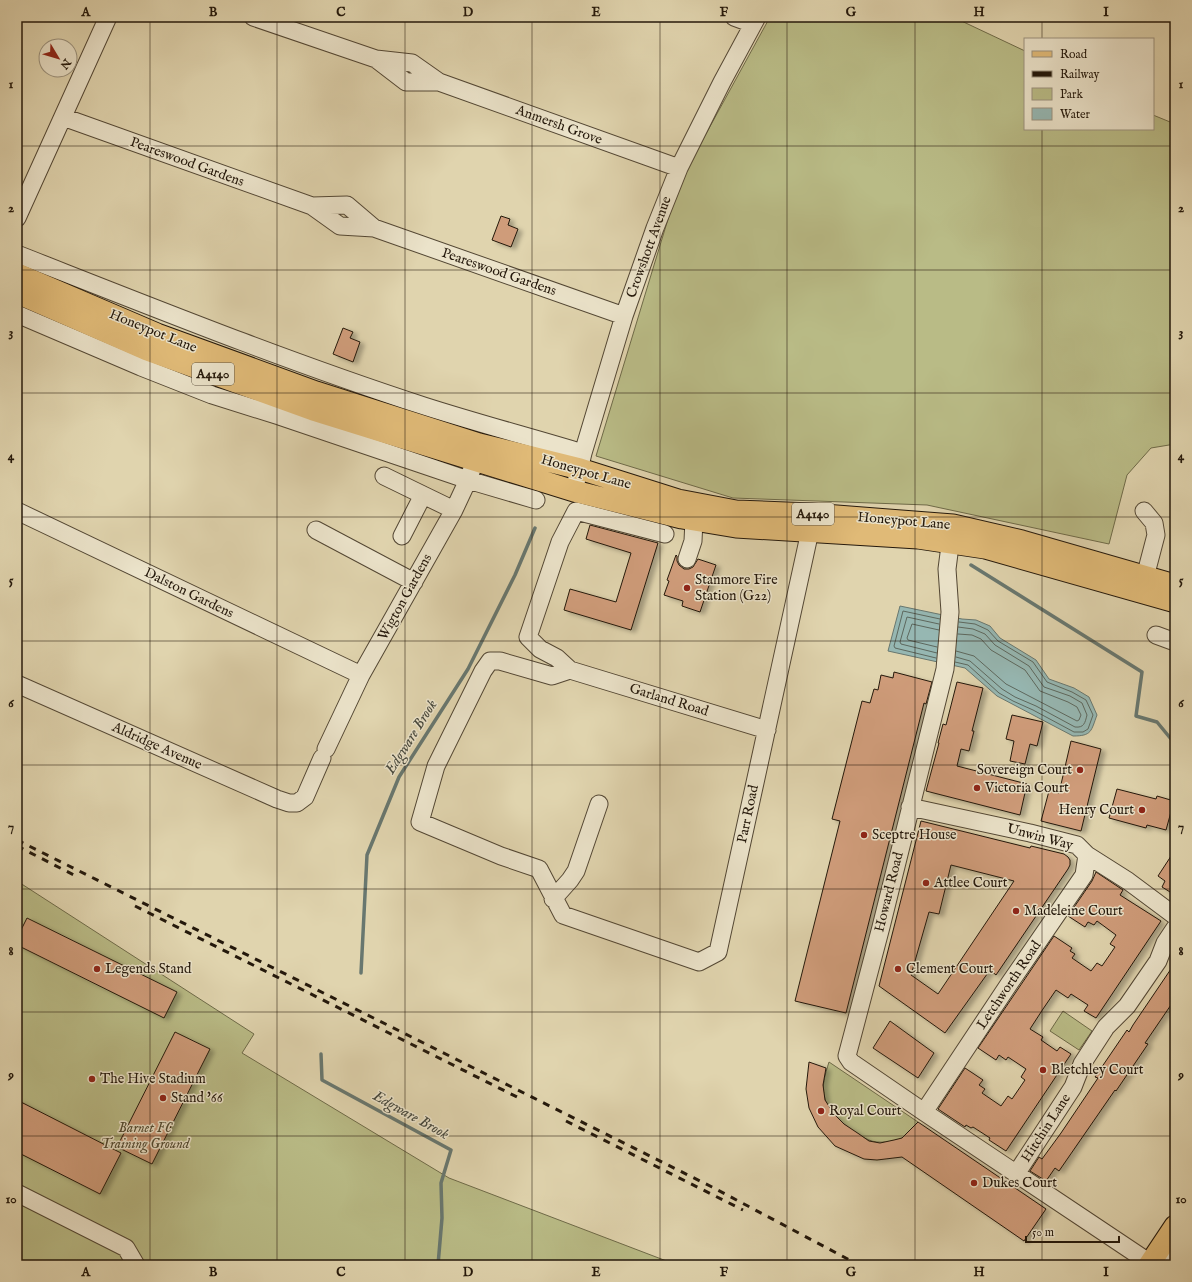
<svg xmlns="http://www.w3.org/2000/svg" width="1192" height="1282" viewBox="0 0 1192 1282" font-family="'IM FELL English',serif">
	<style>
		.green { fill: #b9bb86; stroke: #6e6a48 }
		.water { fill: #96b7b2; stroke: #68776f }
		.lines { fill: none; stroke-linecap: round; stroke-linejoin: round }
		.shore { stroke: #5d685e; stroke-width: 1 }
		.stream { stroke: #68776f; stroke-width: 3.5 }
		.building { fill: #cf9c7a; stroke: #24180b; fill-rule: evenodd; filter: url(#shadow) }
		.minor-casing { stroke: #534734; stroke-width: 19 }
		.major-casing { stroke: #24180b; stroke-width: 23 }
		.minor { stroke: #ebe3ca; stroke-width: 17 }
		.major { stroke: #e0ba77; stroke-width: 21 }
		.rail { stroke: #24180b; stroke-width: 3; stroke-dasharray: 7 7; stroke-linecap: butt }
		.grid { fill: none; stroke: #24180b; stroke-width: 1; stroke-opacity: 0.55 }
		.poi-dot { fill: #8f2418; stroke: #ebe3ca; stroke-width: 1.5 }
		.labels { text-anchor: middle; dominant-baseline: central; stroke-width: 3; stroke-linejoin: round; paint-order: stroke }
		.shield { fill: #ebe3ca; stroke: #605544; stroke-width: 1 }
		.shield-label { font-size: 13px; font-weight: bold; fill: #24180b }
		.street-label { font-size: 14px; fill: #24180b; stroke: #ebe3ca }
		.poi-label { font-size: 14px; fill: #24180b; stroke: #ebe3ca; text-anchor: start }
		.park-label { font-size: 14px; font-style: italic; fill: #514930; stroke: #ebe3ca }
		.water-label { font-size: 15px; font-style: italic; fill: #46483d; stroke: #ebe3ca }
		.neatline { fill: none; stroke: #24180b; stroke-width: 1.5 }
		.grid-label { font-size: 13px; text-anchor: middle; font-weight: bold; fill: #24180b }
	</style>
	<defs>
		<filter id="shadow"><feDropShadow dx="4.5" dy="2.5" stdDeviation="2" flood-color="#0004"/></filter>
	</defs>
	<rect width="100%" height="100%" fill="#e0d4ae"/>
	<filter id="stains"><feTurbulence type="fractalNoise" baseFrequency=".005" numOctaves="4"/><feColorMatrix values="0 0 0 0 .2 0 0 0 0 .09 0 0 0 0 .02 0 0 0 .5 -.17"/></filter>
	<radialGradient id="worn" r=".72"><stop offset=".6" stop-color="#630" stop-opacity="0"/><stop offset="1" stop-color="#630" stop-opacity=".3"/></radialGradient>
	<path class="green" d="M770,17H953L1025,51V129H1153V115L1175,124V444L1151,448L1127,475L1109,544L927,505L733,498L596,456L679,183Z
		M17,881L254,1034L242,1053L449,1178L677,1265H17Z
		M1063,1011L1092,1031L1079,1050L1050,1031Z
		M829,1062L918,1122C913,1127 908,1134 902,1138C895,1142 877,1144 869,1140C854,1134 829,1115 825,1099C821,1086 825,1075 829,1062Z"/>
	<path class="water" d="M900,606L962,619L976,620L990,626L1000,638L1036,660L1049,679L1074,688L1089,697L1097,715C1091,731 1092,736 1073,736L997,696L965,668L888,651Z"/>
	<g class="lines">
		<path class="shore" d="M937,647L908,640L907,638L912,624L939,630
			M956,651L974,656L1006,684L1077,721L1079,720L1081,715L1077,707L1068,702L1040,691L1025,670L991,650L981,639L972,635L958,634
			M937,653L901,644L900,642L907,617L939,624
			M956,657L970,661L1002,689L1015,697L1036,706L1075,727C1084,728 1085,723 1087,715L1082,703L1070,696L1044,687L1029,666L995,645L985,634L973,629L958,627
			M936,658L895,648L894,646L903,611L940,619
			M955,662L968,665L999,693L1013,701L1033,710L1074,732H1083L1088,729L1093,715L1086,700L1072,692L1047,682L1033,662L998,641L988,630L975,624L959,622"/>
		<path class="stream" d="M971,565L1142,672L1136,716L1157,722L1171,739L1175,741
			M361,973L367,855L399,777L468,669L515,575L535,528
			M321,1054L322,1080L451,1150L441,1183L442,1218L438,1265"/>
	</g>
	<path class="building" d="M501,216L510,219L508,225L518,229L511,247L492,240Z
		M343,328L353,332L350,338L360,342L353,362L333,354Z
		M590,525L658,543L631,630L564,610L570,589L616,602L631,553L586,539Z
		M676,555L677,556V561L679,565L684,569H689L693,567L698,559L716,565L700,612L682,606L683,601L664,595L669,581L667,580Z
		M894,672L932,682L926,704L924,703L846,1013L795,1001L840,821L832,819L862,701L870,703L874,689L878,690L881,675L893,678Z
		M957,682L983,688L972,731H974L969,751L961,749L957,766L1027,784L1020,815L926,791L939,743H938L943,724L946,725Z
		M1012,715L1043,722L1037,746L1030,744L1025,764L1010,761L1014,741L1006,739Z
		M1071,741L1101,749L1081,831L1041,821L1049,791L1059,793Z
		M1117,789L1156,799L1157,796L1174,801L1166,830L1147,825L1146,828L1109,818Z
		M921,821L1030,848L1031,846L1064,854L1068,857L1070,860V865L1068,869L996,975L990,970L945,1033L879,986ZM951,865L1014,881L938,994L911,975L929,912L939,914Z
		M1175,850V895L1162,887L1165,881L1158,876Z
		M1096,872L1123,890L1120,895L1161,921L1096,1018L1084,1011L1088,1005L1071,994L1068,998L1056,990L1043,1009L1030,1029L1043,1037L1041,1040L1057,1051L1060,1047L1071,1054L1006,1151L989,1140L990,1138L973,1127L971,1128L966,1125L965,1127L938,1109L965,1068L983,1080L979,1085L985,1089L982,1093L1001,1106L1008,1096L1012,1099L1025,1080L1021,1077L1026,1069L1008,1057L1006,1060L999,1055L996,1060L978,1048L1054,936L1072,948L1070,951L1075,954L1072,958L1091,971L1097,963L1102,966L1115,947L1110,944L1116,935L1097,921L1094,925L1088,922L1085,927L1068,916L1092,881Z
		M27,918L177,992L164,1018L17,945V938Z
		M1175,963V999L1145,1043L1148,1044L1116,1091L1115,1090L1059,1171L1055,1168L1046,1181L1030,1171L1039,1157L1042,1159L1061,1133L1098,1078L1095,1077L1127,1030L1129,1032L1133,1025Z
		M890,1021L934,1053L918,1078L873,1048Z
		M175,1032L210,1049L152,1164L117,1147Z
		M809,1062L826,1068L823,1085L825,1100L834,1114L844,1124L859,1134L869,1141L880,1143L894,1140L902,1138L918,1122L1046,1209L1024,1241L902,1157L877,1160L864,1159L835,1146L818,1127L809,1108L806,1089Z
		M17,1100L121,1153L100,1194L17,1152Z"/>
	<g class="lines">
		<g class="minor-casing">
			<path id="minor" d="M253,17L376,59L412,63L439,82L679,168
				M734,17L753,24
				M376,59L406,82H439
				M63,117L312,206L347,205L374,228L624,316
				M312,206L340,226L374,228
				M17,218L108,17
				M17,254C152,307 286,361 424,406C477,423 530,437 583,453
				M17,314L141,367L212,395L279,416L468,480L536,500
				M384,476L423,495
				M574,491L583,453L624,316L655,228L679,168L722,82L757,17
				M17,511L361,675
				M1144,511L1154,523L1156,535L1145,577
				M316,530L414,582
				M952,530L947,569L950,612L945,669L881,927L847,1056L851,1062L924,1112L1150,1263
				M665,534L576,511L560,542L528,637L540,649L557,658L570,670L767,730
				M402,536L423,495L454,510
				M687,559L693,541L694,520
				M1156,635L1175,642
				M570,670L552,676L500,661H490L483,671L436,766L420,822L501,856L539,869L563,915L699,962L718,952L810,531L811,520
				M17,684L277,799L289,803H297L305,797L322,758
				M326,749L361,675L454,510L468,480L472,469
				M910,807L1030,833L1077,845L1087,855L1128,881L1175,916
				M553,899L570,880L576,871L599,804
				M924,1112L1009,984L1084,875L1087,855
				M1016,1174L1073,1087L1082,1064L1106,1027L1127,1006L1158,961L1165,943L1175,928
				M17,1193L126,1248L136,1265
				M1169,1265L1175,1256"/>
		</g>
		<g class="major-casing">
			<path id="major" d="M17,274L157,334L316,392L479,444L580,469L678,500L736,511L811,514L953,525L1022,541L1175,585
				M17,293L147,350L313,410L574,491L682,518L736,527L918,538L985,548L1175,602
				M1149,1265L1175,1226"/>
		</g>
		<use href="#minor" class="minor"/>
		<use href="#major" class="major"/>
		<path class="rail" d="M17,840L712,1187L859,1265
			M17,846L74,875
			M135,906L523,1100
			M566,1121L743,1210"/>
	</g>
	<path class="grid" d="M150,17V1265M277,17V1265M405,17V1265M532,17V1265M660,17V1265M787,17V1265M915,17V1265M1042,17V39M1042,129V1265M17,146H1175M17,270H1175M17,393H1175M17,517H1175M17,641H1175M17,765H1175M17,889H1175M17,1012H1175M17,1136H1175"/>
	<g class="poi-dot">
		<circle cx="687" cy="588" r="4"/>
		<circle cx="1080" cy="770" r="4"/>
		<circle cx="977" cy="788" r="4"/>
		<circle cx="1142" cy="810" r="4"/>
		<circle cx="864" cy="835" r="4"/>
		<circle cx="926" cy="883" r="4"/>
		<circle cx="1016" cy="911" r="4"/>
		<circle cx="97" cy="969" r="4"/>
		<circle cx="898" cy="969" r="4"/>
		<circle cx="1043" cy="1070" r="4"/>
		<circle cx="92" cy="1079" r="4"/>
		<circle cx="163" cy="1098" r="4"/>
		<circle cx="821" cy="1111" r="4"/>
		<circle cx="974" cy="1183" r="4"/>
	</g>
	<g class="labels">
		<g class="shield">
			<rect x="192" y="363" width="42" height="22" rx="3"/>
			<rect x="792" y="503" width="42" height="22" rx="3"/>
		</g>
		<g class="shield-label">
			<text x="213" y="374">A4140</text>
			<text x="813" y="514">A4140</text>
		</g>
		<g class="street-label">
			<text transform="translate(559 125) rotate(20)">Anmersh Grove</text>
			<text transform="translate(187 162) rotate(20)">Peareswood Gardens</text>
			<text transform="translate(649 247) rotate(-70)">Crowshott Avenue</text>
			<text transform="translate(499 272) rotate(19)">Peareswood Gardens</text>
			<text transform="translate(153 331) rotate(22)">Honeypot Lane</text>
			<text transform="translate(586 472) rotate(16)">Honeypot Lane</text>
			<text transform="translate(904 521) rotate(5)">Honeypot Lane</text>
			<text transform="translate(189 593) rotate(26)">Dalston Gardens</text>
			<text transform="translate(405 597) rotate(-61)">Wigton Gardens</text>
			<text transform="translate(669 700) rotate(17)">Garland Road</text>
			<text transform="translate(157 746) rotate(24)">Aldridge Avenue</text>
			<text transform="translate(748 814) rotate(-78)">Parr Road</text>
			<text transform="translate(1040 837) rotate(15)">Unwin Way</text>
			<text transform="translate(889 892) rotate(-76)">Howard Road</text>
			<text transform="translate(1009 985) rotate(-56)">Letchworth Road</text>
			<text transform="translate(1046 1128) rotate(-57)">Hitchin Lane</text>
		</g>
		<g class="poi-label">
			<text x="695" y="580">Stanmore Fire<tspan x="695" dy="16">Station (G22)</tspan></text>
			<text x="1072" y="770" text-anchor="end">Sovereign Court</text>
			<text x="985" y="788">Victoria Court</text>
			<text x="1134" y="810" text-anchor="end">Henry Court</text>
			<text x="872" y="835">Sceptre House</text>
			<text x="934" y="883">Attlee Court</text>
			<text x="1024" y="911">Madeleine Court</text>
			<text x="105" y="969">Legends Stand</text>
			<text x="906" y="969">Clement Court</text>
			<text x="1051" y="1070">Bletchley Court</text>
			<text x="100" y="1079">The Hive Stadium</text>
			<text x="171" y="1098">Stand '66</text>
			<text x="829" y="1111">Royal Court</text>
			<text x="982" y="1183">Dukes Court</text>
		</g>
		<g class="park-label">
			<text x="145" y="1128">Barnet FC<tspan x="145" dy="16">Training Ground</tspan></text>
		</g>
		<g class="water-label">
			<text transform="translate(411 737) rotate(-58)">Edgware Brook</text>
			<text transform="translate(411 1115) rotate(29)">Edgware Brook</text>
		</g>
	</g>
	<rect width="1192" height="1282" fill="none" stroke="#e0d4ae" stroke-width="44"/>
	<rect x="1024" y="38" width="130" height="92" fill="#ebe3ca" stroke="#9b927e"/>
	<rect x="1032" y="51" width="20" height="6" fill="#e0ba77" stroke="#9b927e"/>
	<text x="1060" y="58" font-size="12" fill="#24180b">Road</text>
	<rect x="1032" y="71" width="20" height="6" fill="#24180b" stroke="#9b927e"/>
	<text x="1060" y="78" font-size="12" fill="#24180b">Railway</text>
	<rect x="1032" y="88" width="20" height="12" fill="#b9bb86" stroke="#9b927e"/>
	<text x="1060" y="98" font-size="12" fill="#24180b">Park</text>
	<rect x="1032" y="108" width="20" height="12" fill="#96b7b2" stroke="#9b927e"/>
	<text x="1060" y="118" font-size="12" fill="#24180b">Water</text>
	<g transform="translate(58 58) rotate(128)"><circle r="19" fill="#ebe3ca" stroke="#9b927e"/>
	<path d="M0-3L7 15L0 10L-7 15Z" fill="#8f2418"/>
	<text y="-6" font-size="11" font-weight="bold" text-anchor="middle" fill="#24180b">N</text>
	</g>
	<path d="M1026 1236v6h93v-6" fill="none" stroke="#24180b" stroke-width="2"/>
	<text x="1032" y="1236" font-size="12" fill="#24180b" stroke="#ebe3ca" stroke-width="3" paint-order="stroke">50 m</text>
	<rect x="22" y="22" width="1148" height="1238" class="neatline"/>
	<g class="grid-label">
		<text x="86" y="16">A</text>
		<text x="213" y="16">B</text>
		<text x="341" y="16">C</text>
		<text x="468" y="16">D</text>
		<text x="596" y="16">E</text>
		<text x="724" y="16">F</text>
		<text x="851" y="16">G</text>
		<text x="979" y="16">H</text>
		<text x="1106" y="16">I</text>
		<text x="11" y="88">1</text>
		<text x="1181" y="88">1</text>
		<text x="11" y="212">2</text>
		<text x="1181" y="212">2</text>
		<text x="11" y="336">3</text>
		<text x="1181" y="336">3</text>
		<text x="11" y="460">4</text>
		<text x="1181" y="460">4</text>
		<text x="11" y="584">5</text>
		<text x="1181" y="584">5</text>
		<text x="11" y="707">6</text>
		<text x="1181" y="707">6</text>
		<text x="11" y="831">7</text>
		<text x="1181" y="831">7</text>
		<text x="11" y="955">8</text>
		<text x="1181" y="955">8</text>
		<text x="11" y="1079">9</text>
		<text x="1181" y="1079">9</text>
		<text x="11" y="1203">10</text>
		<text x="1181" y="1203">10</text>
		<text x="86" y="1276">A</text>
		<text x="213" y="1276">B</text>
		<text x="341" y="1276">C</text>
		<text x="468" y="1276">D</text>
		<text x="596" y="1276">E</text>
		<text x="724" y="1276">F</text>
		<text x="851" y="1276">G</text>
		<text x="979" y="1276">H</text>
		<text x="1106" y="1276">I</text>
	</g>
	<rect width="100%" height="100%" filter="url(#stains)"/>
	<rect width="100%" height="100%" fill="url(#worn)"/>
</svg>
